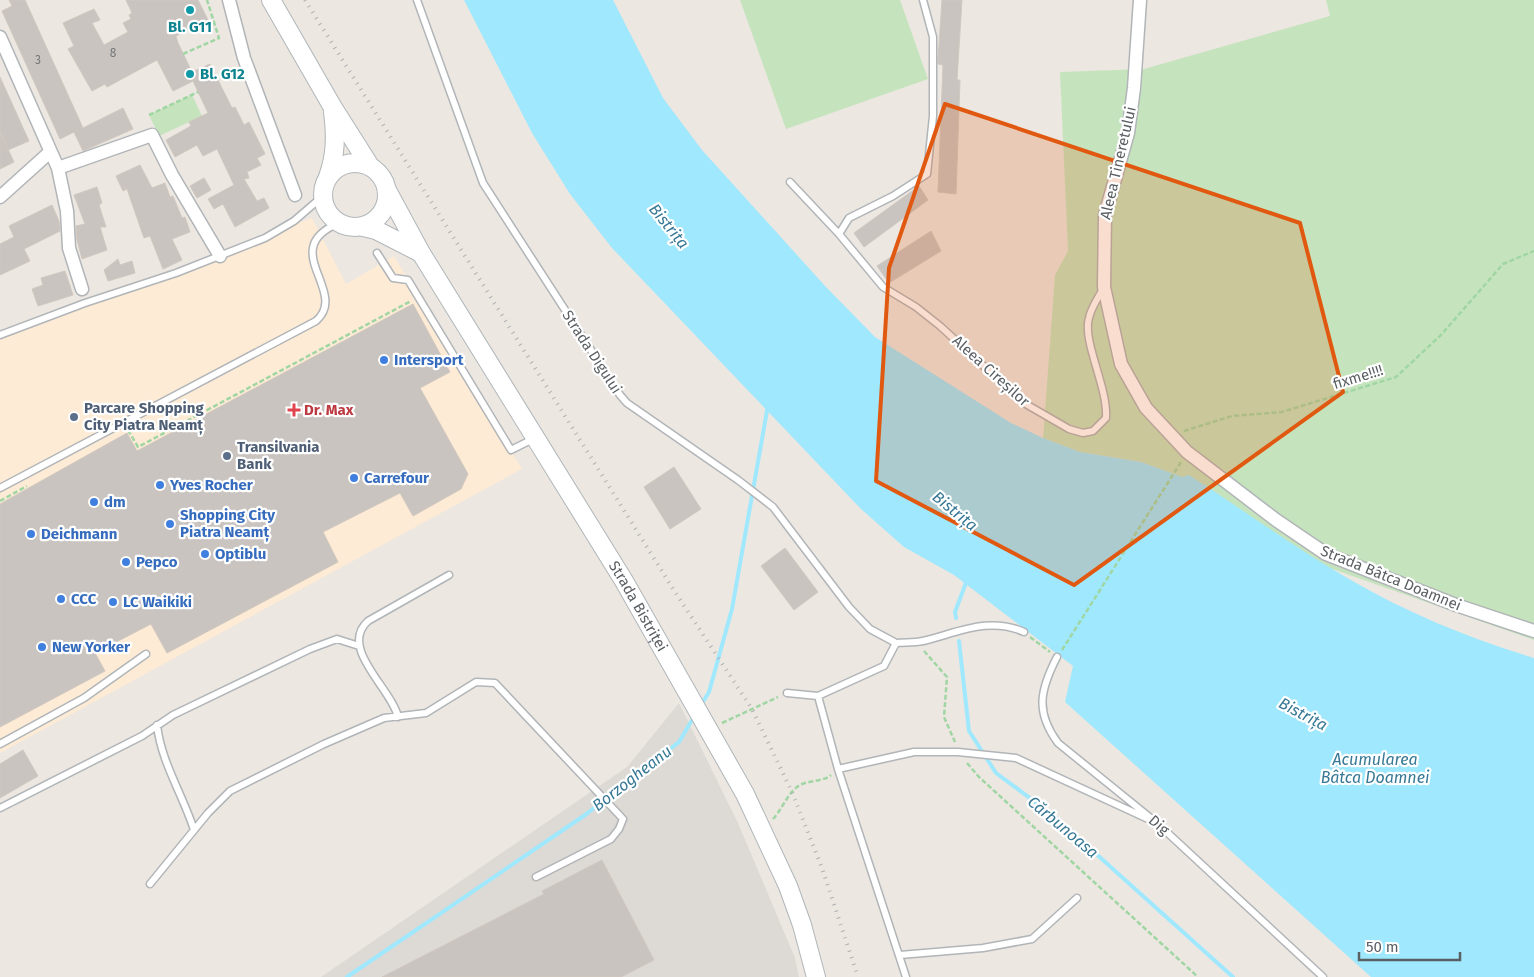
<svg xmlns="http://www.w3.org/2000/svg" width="1534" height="977" viewBox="0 0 1534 977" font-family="'Fira Sans',sans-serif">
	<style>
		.commercial { fill: #fdebd5 }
		.industrial { fill: #ddd9d5 }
		.green { fill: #c5e4bd }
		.water { fill: #9fe8fe }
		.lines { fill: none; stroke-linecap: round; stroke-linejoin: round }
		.stream { stroke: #9fe8fe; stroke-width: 4 }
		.building { fill: #c9c4c0; stroke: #d1c8bf }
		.lane-casing { stroke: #b1b5b8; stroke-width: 9 }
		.street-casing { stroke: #b1b5b8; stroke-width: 15 }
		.secondary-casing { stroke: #b0b6b9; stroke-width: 20 }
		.path { stroke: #a0d6a3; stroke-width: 2.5; stroke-dasharray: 5 2.5; stroke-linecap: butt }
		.lane { stroke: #fff; stroke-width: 6 }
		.street { stroke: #fff; stroke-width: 12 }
		.secondary { stroke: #fff; stroke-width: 18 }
		.rail { stroke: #b0b1b2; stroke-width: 4; stroke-dasharray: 1 6; stroke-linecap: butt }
		.marked { fill: #e15910; fill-opacity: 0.2; stroke: #e15910; stroke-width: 4; stroke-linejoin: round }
		.culture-dot { fill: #0f9aa8; stroke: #fff; stroke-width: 2 }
		.shop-dot { fill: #3f7fe0; stroke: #fff; stroke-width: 2 }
		.health-dot { fill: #e0444e; stroke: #fff; stroke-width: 2 }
		.service-dot { fill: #5c6f8a; stroke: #fff; stroke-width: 2 }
		.labels { text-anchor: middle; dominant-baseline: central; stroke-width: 4.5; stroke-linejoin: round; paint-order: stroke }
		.number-label { font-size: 12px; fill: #75787a }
		.culture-label { font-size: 15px; font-weight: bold; fill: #0d838f; stroke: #fff }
		.street-label { font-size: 15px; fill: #595f62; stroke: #fff }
		.shop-label { font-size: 15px; font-weight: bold; fill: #366cbe; stroke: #fff; text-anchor: start }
		.service-label { font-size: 15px; font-weight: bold; fill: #4e5e75; stroke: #fff; text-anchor: start }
		.health-label { font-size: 15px; font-weight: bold; fill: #be3a42; stroke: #fff; text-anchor: start }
		.water-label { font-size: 16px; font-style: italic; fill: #367895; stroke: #fff }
	</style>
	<rect width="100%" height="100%" fill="#ece7e1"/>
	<path class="commercial" d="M312,218L346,284L394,256L522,469L0,753V334Z"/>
	<path class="industrial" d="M679,703L738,823L795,958L799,977H321L627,767Z"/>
	<path class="green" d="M740,0H900L928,79L786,129Z
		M1326,0H1534V640L1324,566L1181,477L1141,462L1080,452L1043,438L1055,275L1068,251L1060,72L1144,69L1330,16Z
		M192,95L202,116L159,136L149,115Z"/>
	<path class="water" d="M464,0H613L663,98L702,150L826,287L875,337L1011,423L1043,438L1080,452L1141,462L1182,477L1189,475C1242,509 1294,547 1349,579C1407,613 1469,638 1534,658V977H1371L1065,702L1073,666L954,575L904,547L861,509L612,248L570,194L532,133Z"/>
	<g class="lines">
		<path class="stream" d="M956,618L955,612L967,580
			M959,641L969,731L996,773L1054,816L1233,977
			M701,705L709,692L732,609L768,405
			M347,977L585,815L679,742L695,715"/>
	</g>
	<path class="building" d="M9,0H25L83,128L123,108L133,129L83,151L74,132L60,139L2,11L12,6Z
		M126,0H198L208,20L176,36L178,43L192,72L210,64L232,108L235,107L244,125L249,122L265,154L257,158L261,165L247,172L249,178L244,179L257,201L264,198L269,208L235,227L223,204L214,209L208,199L234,185L217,149L203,156L197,145L175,157L166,140L191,126L189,122L208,113L193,81L173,91L157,60L107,87L105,84L92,91L68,49L74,46L63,23L94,9L100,20L92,23L104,45L128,32L123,23L131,19L129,15L132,13Z
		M942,0H962L957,80H960L956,194L938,192L943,65L938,64V59Z
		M0,77L29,141L8,150L0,131Z
		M0,132L14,162L0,169Z
		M140,165L152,188L165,183L170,197L173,196L182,218L185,217L190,232L172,239L182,260L163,269L150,236L144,238L127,189L123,191L116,176Z
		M204,178L211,190L197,198L190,186Z
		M919,186L928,200L864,247L854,233Z
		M97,187L102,203L99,205L106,227H100L107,250L82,259L77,240L76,226L85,224L74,195Z
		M52,205L59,221L60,231L24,249L30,261L0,275V244L14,237L9,226Z
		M931,231L941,251L889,283L877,266Z
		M118,259L120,265L132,261L135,273L108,281L104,270Z
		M65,271L73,295L38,306L32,289L43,285L41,278Z
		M413,304L450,372L420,388L468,474L461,489L413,516L400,493L323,532L338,562L167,653L151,624L95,653L105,671L0,727V504L127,433L137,451Z
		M674,467L701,509L670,529L644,487Z
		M785,548L818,592L794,610L761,566Z
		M23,750L38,776L0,798V764Z
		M602,860L654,960L621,977H382L544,894L542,891Z"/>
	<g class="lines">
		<g class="lane-casing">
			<path id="lane" d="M417,0L483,183L620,395L627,403L738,480L773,507L849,607L870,629L896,643
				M790,182L839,234L883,287L916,307L940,326L1024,403L1069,429L1083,433L1093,431L1106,418C1108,387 1082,341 1089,318C1091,308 1098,298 1103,289
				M839,234L849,218L893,196L927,174L933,116V37L923,0
				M377,253L393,278L408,280L511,450L535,438
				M0,335L85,303L176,273L265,238L294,221L323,196
				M0,488L316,321C350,292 276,249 339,223
				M1057,657C1040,690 1035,712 1058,743L1158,824L1323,977
				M787,693L818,696L884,666L896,643C904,642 914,643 923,641C957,633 989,616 1024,632
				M818,696L838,769L914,752H958L1016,758L1148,819
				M398,717C392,689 338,648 368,621L449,575
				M157,725C161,762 183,795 194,830
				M0,744L84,698L146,654
				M838,769L906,977
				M0,808L142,736L173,715L310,649L337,639L359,646
				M150,884L208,813L230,791L324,744L384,718L426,713L476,682L495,683L623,819L619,829L611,839L536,877
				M900,955L983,948L1032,939L1077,898"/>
		</g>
		<g class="street-casing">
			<path id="street" d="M229,0L244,58L295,195
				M1140,0L1134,88L1128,133L1105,215L1104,287L1121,364L1146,408L1187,452L1276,520L1326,554L1456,605L1534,631
				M0,37L58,168L67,211L69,248L82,289
				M58,168L152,135L172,175L220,256
				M0,197L50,152"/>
		</g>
		<g class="secondary-casing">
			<g id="secondary">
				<path d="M271,0L332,106L370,166"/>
				<circle cx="355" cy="195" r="32"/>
				<path d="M328,177C336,155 336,135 333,112"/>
				<path id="s1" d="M388,192L421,253L624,581L745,794L788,886L802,925L816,977"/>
				<path d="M363,227L376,230L421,253"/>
			</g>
		</g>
		<path class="path" d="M183,54L219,38L207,0
			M149,115L198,92
			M128,430L138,447L411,301
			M1184,431L1232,416L1282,412L1396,377L1441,335L1503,264L1534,251
			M0,501L27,486
			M1030,637L1050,652
			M1062,650L1181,462
			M924,651L947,677L944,717L955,742
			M722,723L778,697
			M967,763L979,777L1198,977
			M773,819C783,808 788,792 800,785C810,780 823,782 831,775"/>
		<use href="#lane" class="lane"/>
		<use href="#street" class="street"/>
		<use href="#secondary" class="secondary"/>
		<path class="rail" d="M305,0L675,592L752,709L792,792L822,868L858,977"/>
	</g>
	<path class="marked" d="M945,104L1300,223L1343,392L1074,585L876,481L889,268Z"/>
	<g class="culture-dot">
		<circle cx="190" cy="10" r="5"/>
		<circle cx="190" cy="74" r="5"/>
	</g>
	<g class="shop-dot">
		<circle cx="384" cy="360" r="5"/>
		<circle cx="354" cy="478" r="5"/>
		<circle cx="160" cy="485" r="5"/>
		<circle cx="94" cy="502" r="5"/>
		<circle cx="170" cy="524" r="5"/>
		<circle cx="31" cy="534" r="5"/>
		<circle cx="205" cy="554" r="5"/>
		<circle cx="126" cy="562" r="5"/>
		<circle cx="61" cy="599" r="5"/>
		<circle cx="113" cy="602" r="5"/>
		<circle cx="42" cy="647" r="5"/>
	</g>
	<path class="health-dot" d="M291.5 402.5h5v5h5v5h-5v5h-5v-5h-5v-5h5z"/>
	<g class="service-dot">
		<circle cx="74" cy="417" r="5"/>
		<circle cx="227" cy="456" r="5"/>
	</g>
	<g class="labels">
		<g class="number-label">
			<text x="113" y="53">8</text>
			<text x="38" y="60">3</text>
		</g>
		<g class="culture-label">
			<text x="190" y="27">Bl. G11</text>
			<text x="200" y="74" text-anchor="start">Bl. G12</text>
		</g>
		<g class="street-label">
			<text transform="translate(1118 163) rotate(-77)">Aleea Tineretului</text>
			<text transform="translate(592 352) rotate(57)">Strada Digului</text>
			<text transform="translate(991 371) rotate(42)">Aleea Cireșilor</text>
			<text transform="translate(1358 377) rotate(-17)">fixme!!!!</text>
			<text transform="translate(1391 578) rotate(22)">Strada Bâtca Doamnei</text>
			<text stroke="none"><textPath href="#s1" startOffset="484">Strada Bistriței</textPath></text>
			<text transform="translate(1159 825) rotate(41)">Dig</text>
		</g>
		<g class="shop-label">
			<text x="394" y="360">Intersport</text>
			<text x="364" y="478">Carrefour</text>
			<text x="170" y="485">Yves Rocher</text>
			<text x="104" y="502">dm</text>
			<text x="180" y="515">Shopping City<tspan x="180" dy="17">Piatra Neamț</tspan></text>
			<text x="41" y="534">Deichmann</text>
			<text x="215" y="554">Optiblu</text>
			<text x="136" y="562">Pepco</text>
			<text x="71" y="599">CCC</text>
			<text x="123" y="602">LC Waikiki</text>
			<text x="52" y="647">New Yorker</text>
		</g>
		<g class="service-label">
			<text x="84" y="408">Parcare Shopping<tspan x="84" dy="17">City Piatra Neamț</tspan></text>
			<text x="237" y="447">Transilvania<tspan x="237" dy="17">Bank</tspan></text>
		</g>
		<g class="health-label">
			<text x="304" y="410">Dr. Max</text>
		</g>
		<g class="water-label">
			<text transform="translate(669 226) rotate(51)">Bistrița</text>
			<text transform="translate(955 511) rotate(39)">Bistrița</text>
			<text transform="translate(1303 714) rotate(28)">Bistrița</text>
			<text x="1375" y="759">Acumularea<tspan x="1375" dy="18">Bâtca Doamnei</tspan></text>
			<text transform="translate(632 778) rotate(-38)">Borzogheanu</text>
			<text transform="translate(1063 827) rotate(40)">Cărbunoasa</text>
		</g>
	</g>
	<path d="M1359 952v8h101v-8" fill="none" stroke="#595f62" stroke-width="2.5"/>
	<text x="1366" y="952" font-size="15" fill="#595f62" stroke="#ffffff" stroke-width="4" paint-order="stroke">50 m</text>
</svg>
